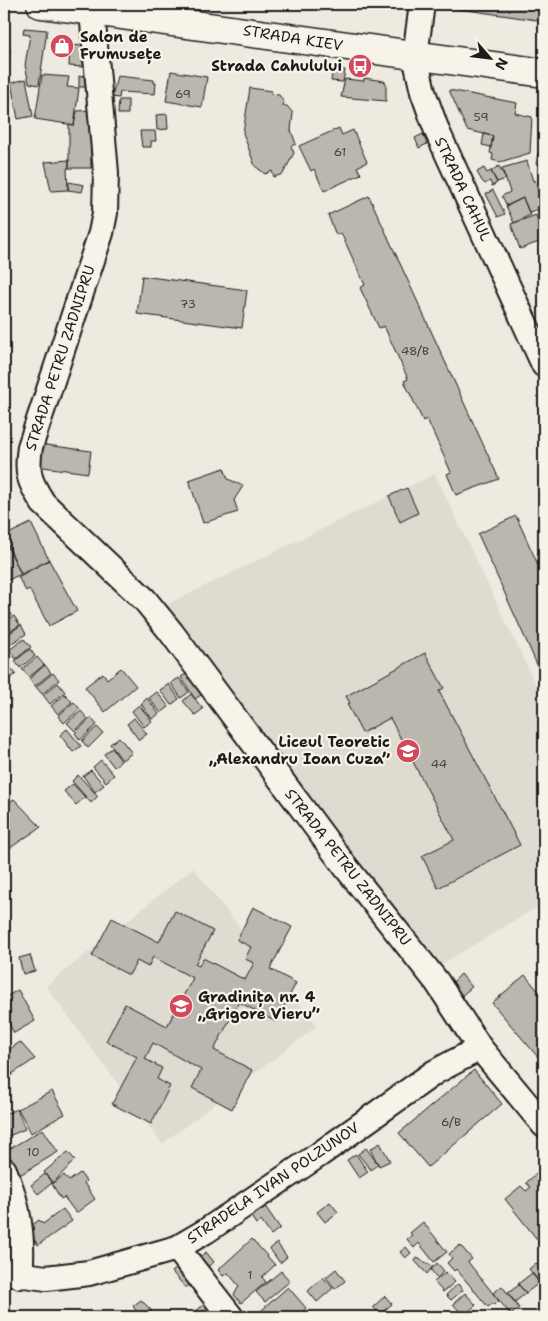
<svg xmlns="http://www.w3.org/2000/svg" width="548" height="1321" viewBox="0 0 548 1321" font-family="'Shantell Sans',sans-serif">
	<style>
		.built { fill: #dedbd1 }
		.building { fill: #bab7af; stroke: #1c1c1c }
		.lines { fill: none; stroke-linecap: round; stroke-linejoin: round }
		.street-casing { stroke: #1c1c1c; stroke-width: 28 }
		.secondary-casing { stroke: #1c1c1c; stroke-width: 31 }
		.street { stroke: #f7f3e8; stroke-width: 24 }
		.secondary { stroke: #f7f3e8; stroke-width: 28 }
		.labels { text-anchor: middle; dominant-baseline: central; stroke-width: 4.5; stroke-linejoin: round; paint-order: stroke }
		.number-label { font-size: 12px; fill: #444341 }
		.poi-label { font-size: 15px; font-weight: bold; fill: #1c1c1c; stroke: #f7f3e8; text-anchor: start }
		.street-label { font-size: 15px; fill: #1c1c1c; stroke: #f7f3e8 }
	</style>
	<rect width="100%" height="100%" fill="#eeeae0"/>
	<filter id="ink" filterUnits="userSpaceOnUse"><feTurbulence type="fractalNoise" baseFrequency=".02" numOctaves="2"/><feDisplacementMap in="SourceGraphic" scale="10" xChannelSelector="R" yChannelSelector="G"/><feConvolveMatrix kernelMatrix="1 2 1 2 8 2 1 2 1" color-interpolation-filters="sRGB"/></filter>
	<g filter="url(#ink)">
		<path class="built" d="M435,474L544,702V903L440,965L308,800L164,606Z
			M193,868L317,1026L162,1144L46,986Z"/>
		<path class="building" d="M452,4H544V21L452,8Z
			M24,28L47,30L39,85L29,83L25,65L30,35L23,34Z
			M70,45L84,46L83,67L69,66Z
			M4,49L10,50L6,92L4,91Z
			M333,68L345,70L343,82L331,81Z
			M171,71L207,77L202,107L166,101Z
			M42,75L69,77L67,87L79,88L74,125L35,119Z
			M87,75V87H79V76Z
			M117,76L154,80V83H156L155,94L120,92L119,98L112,97Z
			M364,78L384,81L386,83V101L341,97L345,79L364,81Z
			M26,79L33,116L18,119L11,83Z
			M250,88L272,91L271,94L279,95L284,102L283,106H287L293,113L291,130L296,144L291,146L294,153L283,174L274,177L272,171L265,174L255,166L243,133Z
			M449,90L517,103L515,113L532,117L530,153L500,162L492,160L493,154L490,153L493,136L467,130Z
			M119,100H128V114H118Z
			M91,110V168H69V124L74,125L77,111Z
			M167,114L168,129L157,130L156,115Z
			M339,128L342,135L353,130L367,162L357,167L361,174L324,191L314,169L311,171L299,146Z
			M140,131H155L156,141H151V147H142Z
			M544,131V165L536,164L538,153H541Z
			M423,134L427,144L419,148L415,138Z
			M484,134L493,136L491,147L482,145Z
			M69,160V168H67L68,190L51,191L45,162Z
			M527,161L533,181L535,180L543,208L529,212L523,198L507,206L502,196L510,192L502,168Z
			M499,166L506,179L497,182L491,171Z
			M484,168L487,173L491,171L497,183L492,186L490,181L485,184L482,181L477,172Z
			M69,182L84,185L82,192L68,190Z
			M493,190L505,214L498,217L486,194Z
			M369,196L499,479L456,495L447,474L451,472L427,419L423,421L404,381L408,379L384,326L379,328L360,288L365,285L341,233L336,235L328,215Z
			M523,198L530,215L514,223L506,206Z
			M536,215L544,240L520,249L511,224Z
			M142,276L247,290L242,328L137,314Z
			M39,444L91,451L88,473L36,466Z
			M224,468L228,479L243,486L234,500L238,512L203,523L189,480Z
			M407,488L418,513L400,522L389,496Z
			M516,516L544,578V680L478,534Z
			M31,523L49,560L21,574L4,536Z
			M4,539L21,574L4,582Z
			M49,560L77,611L49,626L29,589L26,591L18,577Z
			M6,606L12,615L4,620V607Z
			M14,616L20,625L4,635V622Z
			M21,625L26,634L6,647L4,637Z
			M24,639L31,647L16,659L9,650Z
			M30,649L35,656L20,668L15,661Z
			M425,653L444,688L439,691L520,845L438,888L422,856L454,840L390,718L362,733L347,704L350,703L346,696Z
			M37,657L44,665L29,677L22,669Z
			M45,665L51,673L35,686L29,679Z
			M10,667L16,674L9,679L4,672Z
			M121,668L136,686L105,712L85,687L103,673L107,679Z
			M190,672L204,693L195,699L181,677Z
			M53,673L59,680L42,694L36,687Z
			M179,678L189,692L181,698L171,683Z
			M58,683L65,692L50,704L43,695Z
			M169,684L179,699L171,705L160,690Z
			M157,692L169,707L161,713L149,698Z
			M65,694L72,702L58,714L51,706Z
			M191,694L203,709L195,715L183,701Z
			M147,698L159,714L152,719L141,704Z
			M74,702L80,709L64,723L58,716Z
			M139,705L152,721L144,727L132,711Z
			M81,711L88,719L75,731L67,723Z
			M91,718L97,725L80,740L75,733Z
			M134,718L147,734L139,740L127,724Z
			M97,727L103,733L88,748L82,741Z
			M67,729L81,746L73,752L60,735Z
			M119,737L132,753L122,760L110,744Z
			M112,748L121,761L114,767L104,754Z
			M101,760L114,775L106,782L93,767Z
			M91,770L104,785L95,792L83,776Z
			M78,775L98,796L91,803L72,781Z
			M73,784L85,797L76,805L64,791Z
			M14,799L41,827L4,852V806Z
			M253,907L292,927L270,969L296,983L276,1022L239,1002L214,1050L252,1070L232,1109L192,1088L201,1070L153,1043L145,1059L162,1068L157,1079L170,1086L151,1124L112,1104L137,1057L106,1041L125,1004L167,1026L193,978L153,957L148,967L137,961L129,975L92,956L112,918L159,942L175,911L213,931L195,964L199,966L203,958L245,980L254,963L245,959L251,947L237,940Z
			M30,955L35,971L23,974L19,958Z
			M461,974L472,987L461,996L451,984Z
			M525,975L544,998V1064L492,1003Z
			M18,990L35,1021L14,1033L4,1015V998Z
			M20,1042L35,1059L12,1074L4,1060V1053Z
			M4,1060L13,1075L4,1081Z
			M474,1070L502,1104L428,1167L399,1133Z
			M52,1091L65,1114L31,1133L18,1109Z
			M17,1109L25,1129L4,1138V1114Z
			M43,1129L58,1152L18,1176L4,1152Z
			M380,1143L390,1161L379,1166L370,1149Z
			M366,1148L378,1164L371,1170L358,1154Z
			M68,1152L75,1160L53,1183L44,1172Z
			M356,1154L368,1172L359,1178L347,1160Z
			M538,1172L543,1177L544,1176V1248L505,1199L521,1186L526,1191L531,1187L526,1183Z
			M80,1173L86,1181L84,1183L95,1199L76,1213L64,1197L61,1199L52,1184L64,1175L69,1181Z
			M45,1174L52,1183L38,1194L31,1185Z
			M262,1202L280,1228L271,1235L261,1221L256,1224L248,1212Z
			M330,1202L338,1212L325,1222L317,1212Z
			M63,1209L72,1221L38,1245L27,1229L39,1220L43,1224Z
			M423,1222L447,1252L434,1262L419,1243L414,1248L407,1239L412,1235L410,1233Z
			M252,1239L275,1265L262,1277L266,1282L241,1303L234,1295L239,1286L228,1273L223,1276L218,1270Z
			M277,1243L287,1257L280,1263L270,1249Z
			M460,1245L472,1259L468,1262L499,1301L495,1305L493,1303L488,1307L456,1269L454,1271L447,1263L452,1258L449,1254Z
			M406,1247L411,1253L405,1258L400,1252Z
			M206,1252L214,1262L206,1268L203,1265L205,1263L199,1258Z
			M417,1258L433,1266L427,1274L415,1261Z
			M437,1263L444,1271L437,1278L431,1270Z
			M536,1263L540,1267L544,1263V1287L529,1269Z
			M178,1267L191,1283L186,1288L172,1272Z
			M336,1269L345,1281L335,1289L326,1277Z
			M281,1271L290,1281L265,1302L256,1292Z
			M446,1272L455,1282L443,1292L434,1282Z
			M532,1273L539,1283L526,1293L518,1284Z
			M323,1277L333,1288L317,1302L308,1291Z
			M458,1284L463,1290L451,1300L446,1295Z
			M519,1285L526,1293L515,1302L508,1293Z
			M502,1286L519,1308L511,1315L493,1293Z
			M288,1287L306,1308L300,1315L297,1317H254Z
			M465,1293L476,1305L464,1316L453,1304Z
			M385,1296L392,1304L380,1314L373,1307Z
			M141,1300L152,1311L144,1317H140L133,1306Z
			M206,1303L217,1317H192L191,1315Z"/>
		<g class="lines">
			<g class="street-casing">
				<path id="street" d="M422,4L415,56L423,92L437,131L544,365
					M92,11L106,173L105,213L101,233L30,447C26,473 29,481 43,503L145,600L171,632L345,866L437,982L480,1048L544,1125
					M4,1170C19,1205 24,1238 20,1276
					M177,1248L231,1317
					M4,1272L46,1278L89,1273L177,1248L206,1231L320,1154L435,1072L480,1048"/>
			</g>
			<g class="secondary-casing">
				<path id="secondary" d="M41,4L544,73"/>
			</g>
			<use href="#street" class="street"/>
			<use href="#secondary" class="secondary"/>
		</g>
	</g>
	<defs>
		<g id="shop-disc" transform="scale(1.25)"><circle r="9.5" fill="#d1495b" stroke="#f7f3e8"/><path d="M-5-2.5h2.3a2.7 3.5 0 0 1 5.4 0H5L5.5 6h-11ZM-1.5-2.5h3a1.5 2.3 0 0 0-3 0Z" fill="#fff"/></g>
		<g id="bus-disc" transform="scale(1.25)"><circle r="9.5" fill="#d1495b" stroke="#f7f3e8"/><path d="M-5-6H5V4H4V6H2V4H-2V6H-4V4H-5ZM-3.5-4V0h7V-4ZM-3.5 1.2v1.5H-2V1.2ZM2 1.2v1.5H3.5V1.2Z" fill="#fff"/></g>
		<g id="school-disc" transform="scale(1.25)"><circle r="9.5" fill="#d1495b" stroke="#f7f3e8"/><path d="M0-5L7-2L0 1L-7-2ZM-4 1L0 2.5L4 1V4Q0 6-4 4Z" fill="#fff"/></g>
	</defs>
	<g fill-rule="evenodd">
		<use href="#shop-disc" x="62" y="46"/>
		<use href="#bus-disc" x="360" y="66"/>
		<use href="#school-disc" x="408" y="751"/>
		<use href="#school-disc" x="181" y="1006"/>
	</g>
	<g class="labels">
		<g class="number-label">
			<text x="183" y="94">69</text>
			<text x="481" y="117">59</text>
			<text x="340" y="152">61</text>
			<text x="188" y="304">73</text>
			<text x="415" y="351">48/B</text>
			<text x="439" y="764">44</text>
			<text x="451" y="1122">6/B</text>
			<text x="33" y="1152">10</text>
			<text x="250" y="1275">1</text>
		</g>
		<g class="poi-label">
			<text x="80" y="37">Salon de<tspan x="80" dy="17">Frumusețe</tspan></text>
			<text x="342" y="66" text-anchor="end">Strada Cahulului</text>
			<text x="390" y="742" text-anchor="end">Liceul Teoretic<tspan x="390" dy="17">„Alexandru Ioan Cuza”</tspan></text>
			<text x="198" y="997">Gradinița nr. 4<tspan x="198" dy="17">„Grigore Vieru”</tspan></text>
		</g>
		<g class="street-label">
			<text transform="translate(293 38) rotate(9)">STRADA KIEV</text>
			<text transform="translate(463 189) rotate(65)">STRADA CAHUL</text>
			<text transform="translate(60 358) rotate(-72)">STRADA PETRU ZADNIPRU</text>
			<text transform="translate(348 867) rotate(52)">STRADA PETRU ZADNIPRU</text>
			<text transform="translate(273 1183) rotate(-34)">STRADELA IVAN POLZUNOV</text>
		</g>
	</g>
	<rect width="548" height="1321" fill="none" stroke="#f7f3e8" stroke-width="20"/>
	<rect x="10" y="10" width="528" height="1301" fill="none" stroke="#1c1c1c" stroke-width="2" filter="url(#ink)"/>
	<g transform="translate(490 58) rotate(118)" stroke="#f7f3e8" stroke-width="4" paint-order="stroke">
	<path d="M0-4L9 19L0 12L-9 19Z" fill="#1c1c1c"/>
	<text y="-8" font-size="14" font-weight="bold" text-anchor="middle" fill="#1c1c1c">N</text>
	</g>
</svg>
